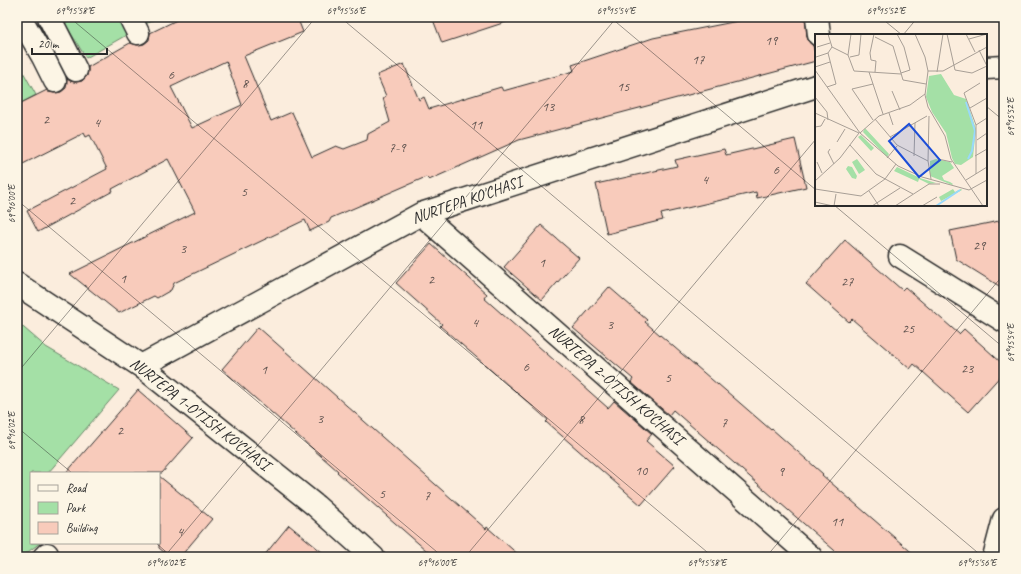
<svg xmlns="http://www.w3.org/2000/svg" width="1021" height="574" viewBox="0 0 1021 574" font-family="Caveat,sans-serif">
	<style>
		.green { fill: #a4e0a6; stroke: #688668 }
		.building { fill: #f8cbbb; stroke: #2b2b2b; fill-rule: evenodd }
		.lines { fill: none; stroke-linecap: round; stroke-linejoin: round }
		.minor-casing { stroke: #2b2b2b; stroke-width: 25 }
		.minor { stroke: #fcf5e5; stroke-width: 22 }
		.ticks { fill: none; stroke: #2b2b2b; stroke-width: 1; stroke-opacity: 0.45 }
		.labels { text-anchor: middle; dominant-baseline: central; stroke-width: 3.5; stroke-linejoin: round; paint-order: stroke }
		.number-label { font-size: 14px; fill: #5e534f }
		.street-label { font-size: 16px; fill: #2b2b2b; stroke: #fcf5e5 }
		.inset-river { fill: none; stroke: #99d9fb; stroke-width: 2 }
		.inset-road { fill: none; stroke: #a89f96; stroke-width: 1 }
		.view { fill: #1d4ed8; fill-opacity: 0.15; stroke: #1d4ed8; stroke-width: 2 }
		.inset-edge { fill: none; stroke: #2b2b2b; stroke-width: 2 }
		.neatline { fill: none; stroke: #2b2b2b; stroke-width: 1.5 }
		.ticks-label { font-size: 10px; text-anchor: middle; fill: #2b2b2b }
	</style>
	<rect width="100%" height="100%" fill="#fbeddd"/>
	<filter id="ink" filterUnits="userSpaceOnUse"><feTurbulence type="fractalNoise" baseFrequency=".025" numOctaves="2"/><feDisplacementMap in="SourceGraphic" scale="8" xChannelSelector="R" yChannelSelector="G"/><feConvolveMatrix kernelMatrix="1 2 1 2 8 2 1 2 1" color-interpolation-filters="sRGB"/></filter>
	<g filter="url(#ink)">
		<path class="green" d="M61,17H158L86,58Z
			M17,61L36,95L17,105Z
			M17,322L46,347L119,390L48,473H31V543H40L21,557H17Z"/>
		<path class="building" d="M183,17H297L303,32L244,56L271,121L292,112L312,157L336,146L344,149L367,140L368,134L390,122L383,98L386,96L377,75L404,64L419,100L424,97L429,109L501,87L503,91L574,71L572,65L653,38L758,17H805L807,37L809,42L813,46L816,57V61L519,140L429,180L426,177L331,218L329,222L310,231L305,220L174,283L171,290L157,298L154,296L119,313L70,274L195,212L168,159L112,189L113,191L38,232L27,211L107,169L90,135L86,137L84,133L17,167V105L47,90L48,92L54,93L61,92L66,88L67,79L70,81L75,82L82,81L87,76L88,71V67L130,43L137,45L144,44L149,40L150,33ZM226,61L242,105L192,128L171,87Z
			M432,17H508L509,21L442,43Z
			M795,139L806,187L757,198L756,192L661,214L663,220L607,234L596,184L677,166L675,160L724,149L726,155Z
			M1004,220V289L956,259L950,231Z
			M541,225L579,258L542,300L504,267Z
			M845,240L902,290L905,287L959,334L964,329L1004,365V372L968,412L914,364L910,369L852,319L849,322L806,284Z
			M431,244L487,294L484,298L608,408L614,401L652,434L646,441L675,466L641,505L546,422L548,420L476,357L440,326L442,324L396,283Z
			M609,287L647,320L645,322L718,385V384L771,430L772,429L823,474L822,475L917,557H842L673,410L669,415L631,382L633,379L573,328Z
			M258,327L435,484L486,529L487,527L521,557H434L387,516L337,472L338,471L222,369Z
			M138,390L193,438L162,473H66Z
			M159,476L212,519L180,557H170L159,548Z
			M289,525L328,557H263Z"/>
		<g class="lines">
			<g class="minor-casing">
				<path id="minor" d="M20,17L43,57L55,81
					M49,17L76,70
					M130,17L138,33
					M817,17L819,35
					M986,68L1004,67
					M421,214L811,557
					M900,256L1004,321
					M17,284L141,366L316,506L373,557
					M141,366L421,214L816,86
					M44,557L47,554
					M994,557L1004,519"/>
			</g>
			<use href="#minor" class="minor"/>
		</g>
	</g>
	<path class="ticks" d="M69,17L713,557M340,17L983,557M610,17L816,190M880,17L902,35M903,35L918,17M986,106L1004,121M17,200L443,557M834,205L1004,348M17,373L316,17M17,427L72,473M156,543L172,557M164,557L617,17M465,557L816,139M766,557L1004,274"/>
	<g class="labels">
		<g class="number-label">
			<text x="771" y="40">19</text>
			<text x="698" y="59">17</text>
			<text x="171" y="74">6</text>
			<text x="245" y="83">8</text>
			<text x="623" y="86">15</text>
			<text x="548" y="106">13</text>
			<text x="46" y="119">2</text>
			<text x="97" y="122">4</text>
			<text x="476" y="124">11</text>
			<text x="397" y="147">7-9</text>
			<text x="776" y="169">6</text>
			<text x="705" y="179">4</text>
			<text x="244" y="191">5</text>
			<text x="72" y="200">2</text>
			<text x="979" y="245">29</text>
			<text x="183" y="248">3</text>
			<text x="542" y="262">1</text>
			<text x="123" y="278">1</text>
			<text x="431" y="279">2</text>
			<text x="847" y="281">27</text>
			<text x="475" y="322">4</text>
			<text x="610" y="324">3</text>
			<text x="908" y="328">25</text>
			<text x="526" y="366">6</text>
			<text x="967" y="368">23</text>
			<text x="264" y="369">1</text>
			<text x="668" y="377">5</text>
			<text x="320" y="418">3</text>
			<text x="581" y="419">8</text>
			<text x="724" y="422">7</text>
			<text x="120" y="430">2</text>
			<text x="641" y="470">10</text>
			<text x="781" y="471">9</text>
			<text x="382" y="493">5</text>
			<text x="427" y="495">7</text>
			<text x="837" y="521">11</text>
			<text x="180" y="531">4</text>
		</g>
		<g class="street-label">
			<text transform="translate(467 200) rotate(-19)">NURTEPA KO'CHASI</text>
			<text transform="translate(616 385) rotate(41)">NURTEPA 2-O'TISH KO'CHASI</text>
			<text transform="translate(200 414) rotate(38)">NURTEPA 1-O'TISH KO'CHASI</text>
		</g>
	</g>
	<g transform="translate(815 34)">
		<rect width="172" height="172" fill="#fbeddd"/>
		<path d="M126,40L139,61L151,65L161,95L158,123L146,131L140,130L137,124L131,99L117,78L111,63L114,42ZM50,94L74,120L72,123L48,98ZM46,101L59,114L56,117L43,103ZM42,125L50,136L44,140L37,128ZM121,125L135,128L139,134L127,142L129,146L135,148L138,150L137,151L115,142V127ZM33,132L37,133L42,142L41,145L37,144L31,135ZM82,133L105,144L121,149L114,150L104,145L103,148L79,137ZM138,155L140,158L146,155L147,156L126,167L124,163Z" fill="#a4e0a6"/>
		<path class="inset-river" d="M151,68L160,97L157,117L153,125M121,172L145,156"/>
		<path class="inset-road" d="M59,0L55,19L56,26L61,27L60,38M82,0L89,13L95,36L86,39M100,0L110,23L113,37L110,61L113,73L130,102L136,125L168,172M132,0L140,36L157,39L172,32M151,0L160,18M60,3L78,12L88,46L111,50M154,5L172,0M2,13L15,9M17,13L33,21L39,37L86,40M164,16L172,32M33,21L36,0M1,23L13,19M35,23L44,21L46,0M0,33L15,28M0,36L45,99L83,132L107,143L154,156L172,146M113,37H128L172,13M54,38L68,80M122,38L128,0M58,50L37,55L58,86M12,53L21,50L13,19L17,13L13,0M77,57L85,76M0,63L12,78L13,86M155,74L172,64M0,79L44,99M74,79L78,91M114,82L113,127L116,145M60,85L82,111L113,127M161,91L172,84M0,93L6,92L10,85M45,99L64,82L95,71L110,60M75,103L112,82M162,106L172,99M22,108L30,95M35,111L61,140L98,160M15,115L13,118L19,130M99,122L100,89M160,122L172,115M72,124L82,112M123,125L137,128M2,128L7,139M161,140V91L149,59L165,49M151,146L172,133M0,147L25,124L44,99M0,155L46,162L70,145L81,130M54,157L64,172M0,168L18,172M19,172L21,160M57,172L85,154M80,172L114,150H125M107,172L122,163"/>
		<path class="view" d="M94,90L125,126L104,143L74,107Z"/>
		<rect width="172" height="172" class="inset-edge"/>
	</g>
	<rect width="1021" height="574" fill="none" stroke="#fcf5e5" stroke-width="44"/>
	<rect x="30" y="472" width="130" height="72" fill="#fcf5e5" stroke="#a8a49b"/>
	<rect x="38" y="485" width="20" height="6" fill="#fcf5e5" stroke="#a8a49b"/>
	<text x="66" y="492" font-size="12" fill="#2b2b2b">Road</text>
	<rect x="38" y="502" width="20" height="12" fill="#a4e0a6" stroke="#a8a49b"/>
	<text x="66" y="512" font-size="12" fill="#2b2b2b">Park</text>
	<rect x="38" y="522" width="20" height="12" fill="#f8cbbb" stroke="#a8a49b"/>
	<text x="66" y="532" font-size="12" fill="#2b2b2b">Building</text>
	<path d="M32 48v6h75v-6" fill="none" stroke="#2b2b2b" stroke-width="2"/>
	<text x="38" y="48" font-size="12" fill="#2b2b2b" stroke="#fcf5e5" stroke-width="3" paint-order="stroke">20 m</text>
	<rect x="22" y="22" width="977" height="530" class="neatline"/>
	<g class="ticks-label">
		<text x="75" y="14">69°15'58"E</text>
		<text x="346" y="14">69°15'56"E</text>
		<text x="616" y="14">69°15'54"E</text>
		<text x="886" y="14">69°15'52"E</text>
		<text transform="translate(1010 117) rotate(-90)" y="4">69°15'52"E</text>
		<text transform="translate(11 204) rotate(-90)" y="4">69°16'00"E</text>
		<text transform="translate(1010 343) rotate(-90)" y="4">69°15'54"E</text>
		<text transform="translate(11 431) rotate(-90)" y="4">69°16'02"E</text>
		<text x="166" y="566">69°16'02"E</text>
		<text x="437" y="566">69°16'00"E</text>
		<text x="707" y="566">69°15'58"E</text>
		<text x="977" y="566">69°15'56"E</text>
	</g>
</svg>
